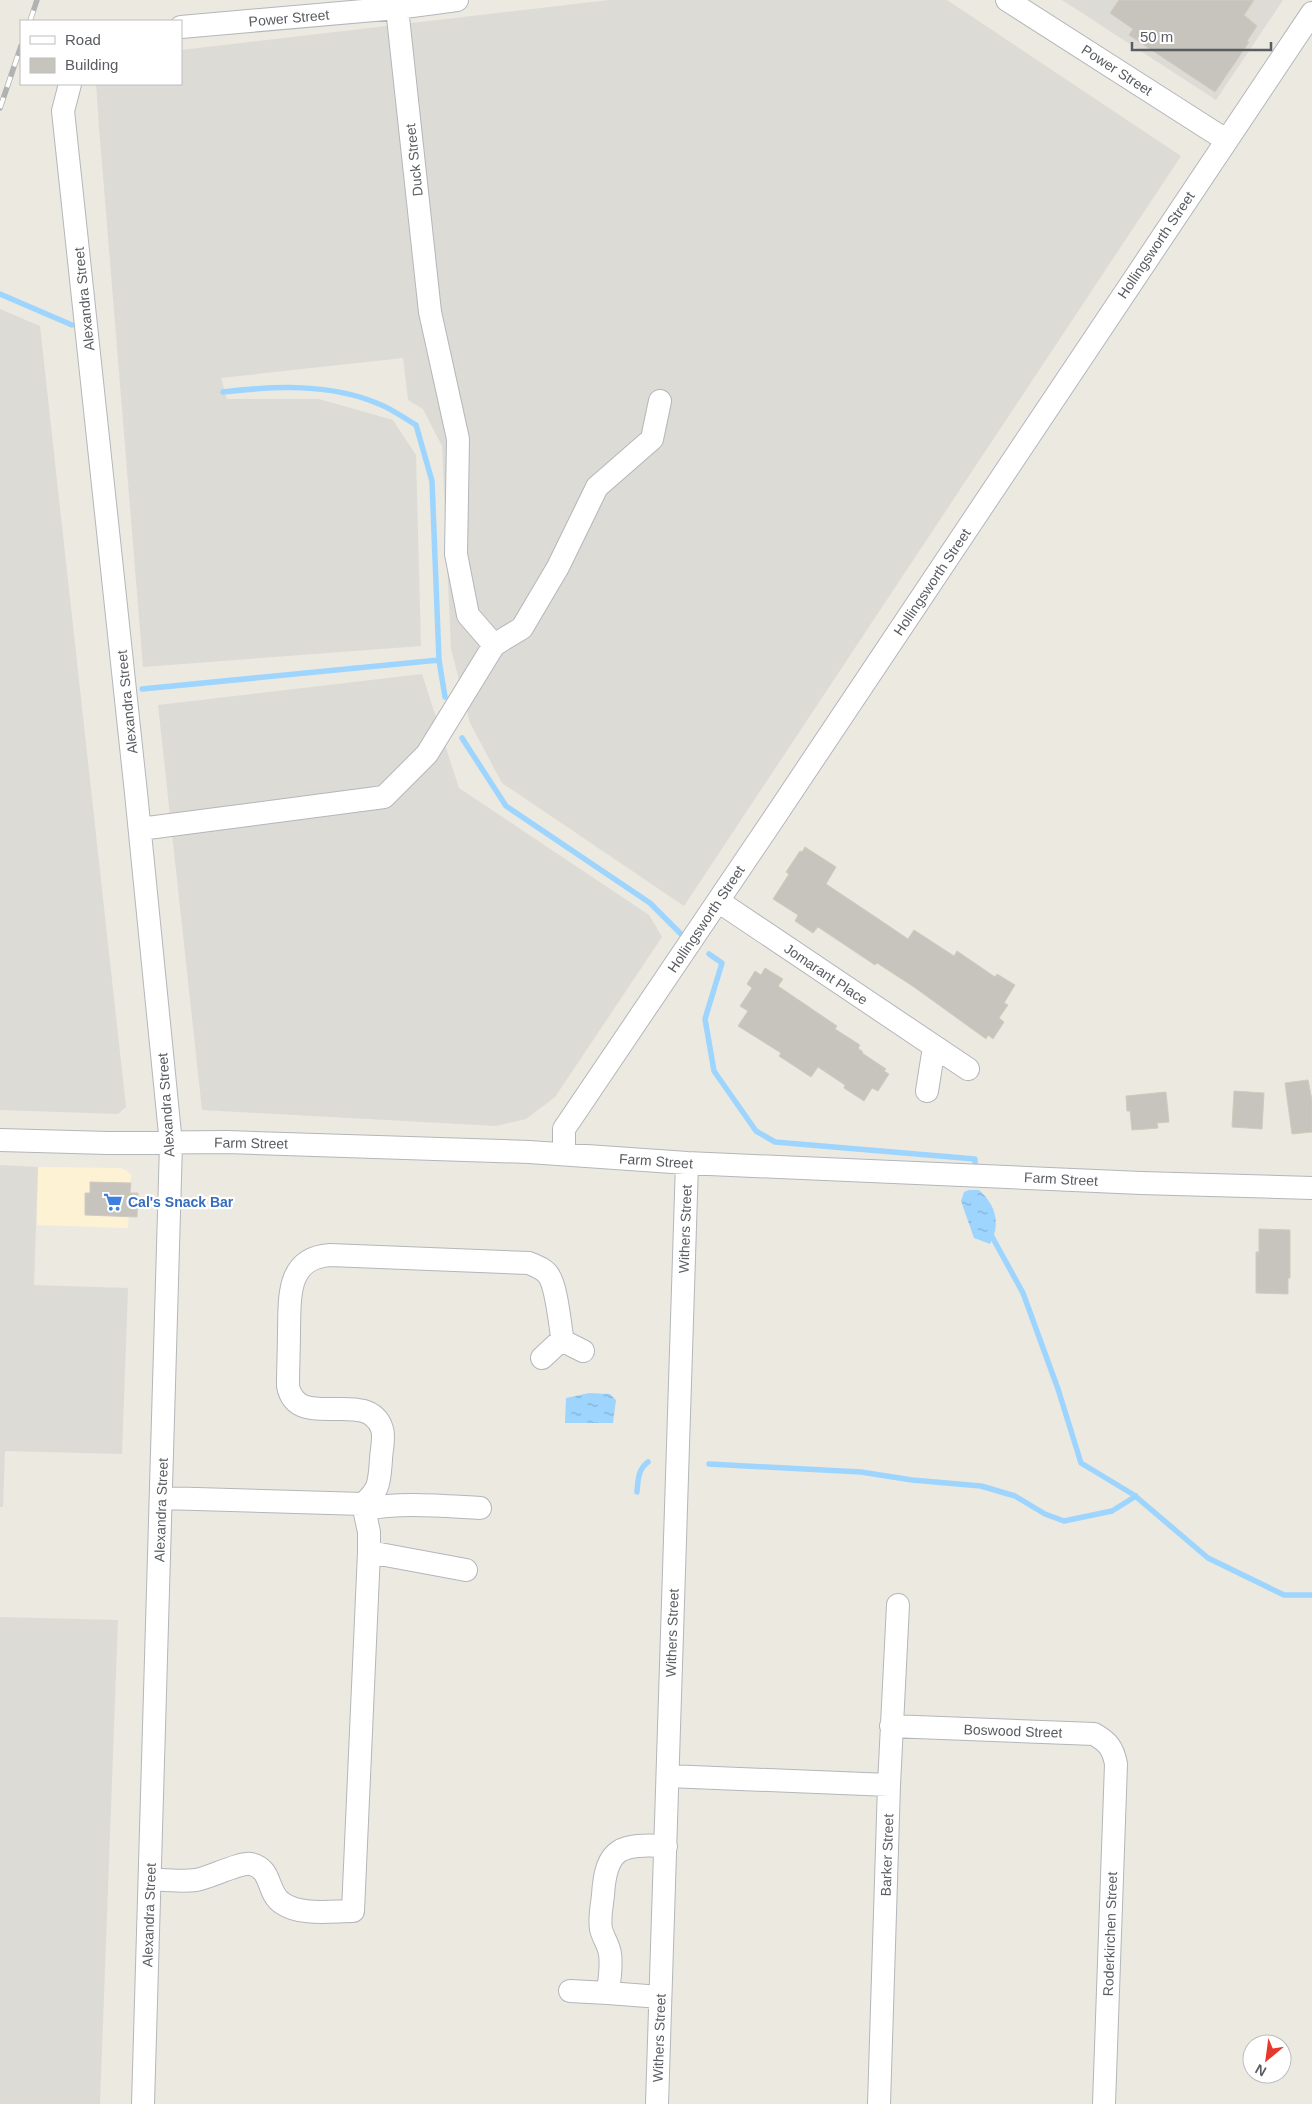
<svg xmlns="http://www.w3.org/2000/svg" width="1312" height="2104" viewBox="0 0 1312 2104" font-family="Helvetica,sans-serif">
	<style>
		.commercial { fill: #fdf3d4 }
		.industrial { fill: #dddbd5 }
		.water { fill: url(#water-ripples) }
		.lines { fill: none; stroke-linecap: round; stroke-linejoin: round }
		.stream { stroke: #9ed5fe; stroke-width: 5.5 }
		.building { fill: #c6c4bd; stroke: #d0cbbe }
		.minor-casing { stroke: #b3b6bb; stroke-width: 24 }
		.minor { stroke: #fff; stroke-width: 22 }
		.rail-casing { stroke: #b1b2b2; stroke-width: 5.5 }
		.rail { stroke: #fff; stroke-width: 4; stroke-dasharray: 11; stroke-linecap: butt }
		.labels { text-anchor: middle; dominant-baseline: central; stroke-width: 4.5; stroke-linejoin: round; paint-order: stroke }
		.street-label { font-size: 14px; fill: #595c61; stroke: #fff }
		.shop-label { font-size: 14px; font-weight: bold; fill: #366cbe; stroke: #fff; text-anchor: start }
	</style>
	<defs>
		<pattern id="water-ripples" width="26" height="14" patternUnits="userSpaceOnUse" patternTransform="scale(1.25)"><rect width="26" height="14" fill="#9ed5fe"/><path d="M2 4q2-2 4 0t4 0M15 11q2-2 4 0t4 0" fill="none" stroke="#84b0d1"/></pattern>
	</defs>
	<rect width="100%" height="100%" fill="#ece9e0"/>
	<path class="commercial" d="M38,1167L119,1168L126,1170L131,1175L128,1228L37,1225Z"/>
	<path class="industrial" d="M609,0H947L1181,156L684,906L502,783L470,723L451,649L442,446L423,409L408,400L403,358L221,378L227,399H319L393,420L416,455L421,646L143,667L99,127L96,84H181V50Z
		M1062,0H1283L1216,100Z
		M0,309L40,326L126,1107L118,1114L0,1110Z
		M422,674L459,788L649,915L662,937L555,1097L526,1119L496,1126L202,1110L158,705Z
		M0,1165L38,1167L34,1285L128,1288L122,1454L5,1451L3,1507H0Z
		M0,1617L118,1620L100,2104H0Z"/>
	<path class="water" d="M969,1190H979C996,1205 1001,1224 990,1244L974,1238L961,1201L964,1192Z
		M589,1393L610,1394L616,1400L613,1423H565L566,1398Z"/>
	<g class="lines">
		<path class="stream" d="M0,294L72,325
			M223,392C275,386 330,383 379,404C392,409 404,418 416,425L432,481L439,660L445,697
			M142,689L439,660
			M462,738L506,806L650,903L682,935
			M709,954L722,963L705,1019L714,1071L756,1131L775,1142L975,1159V1163
			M990,1233L1023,1293L1058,1389L1081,1463L1134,1495L1208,1558L1284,1595H1312
			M709,1464L861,1472L912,1480L981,1486L1015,1496L1045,1514L1064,1521L1112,1511L1136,1496
			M637,1492C638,1480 638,1469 648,1462"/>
	</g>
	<path class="building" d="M1119,0H1254L1244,15L1257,26L1247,41L1249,42L1215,92L1129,35L1133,29L1110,13Z
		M805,847L836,867L826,884L877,918L908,939L914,930L954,956L957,951L995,977L997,974L1015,985L1004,1003L1008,1005L999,1018L1004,1022L993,1039L988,1035L986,1039L914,987L877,963L875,965L818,927L813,933L795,921L798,915L773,899L789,874L786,872L800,851L802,852Z
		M765,968L783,979L778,986L837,1026L835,1029L860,1045L858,1048L863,1052L862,1053L886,1069L884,1071L889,1074L878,1091L872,1088L864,1101L844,1088L845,1085L818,1067L811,1077L779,1056L781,1053L738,1026L748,1011L740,1006L752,988L747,984L755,971L761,975Z
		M1308,1080L1312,1100V1132L1292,1134L1285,1083Z
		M1234,1091L1264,1093L1262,1129L1232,1127Z
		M1166,1092L1169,1122L1157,1123L1158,1128L1132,1130L1130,1111H1127L1126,1096Z
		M90,1182L131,1183L130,1193H138L137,1217L85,1215V1193H90Z
		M1259,1229L1290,1230V1278H1288V1294L1256,1293V1252H1259Z"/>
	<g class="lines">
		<g class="minor-casing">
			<path id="minor" d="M1007,0L1226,140
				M397,8L430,312L458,439L456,554L468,615L494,645
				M181,27L397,8L457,0
				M70,84L63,111L136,793L171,1144L143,2104
				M140,829L384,797L427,754L494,645L522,628L558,567L597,487L652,439L660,401
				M718,901L968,1069
				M927,1091L934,1047
				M0,1140L108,1143L227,1142L529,1152L687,1163L1141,1183L1312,1188
				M564,1154V1129L768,827L1312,13
				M542,1358L557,1344L565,1342L583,1351
				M363,1504C380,1489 379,1483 381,1460C381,1451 385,1438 382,1429C368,1386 297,1433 288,1386C288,1367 289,1349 289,1331C290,1298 286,1258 330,1255L529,1263C536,1266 545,1269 549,1276C557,1288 560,1327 563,1342
				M364,1509C402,1502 442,1506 480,1508
				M369,1552L466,1570
				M891,1726L1094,1734C1108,1742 1113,1748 1116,1764L1104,2104
				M668,1776L889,1785
				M150,1879C165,1880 181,1882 196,1880C209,1878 240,1862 251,1864C273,1869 266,1892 282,1903C300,1916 332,1911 353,1911L369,1552V1532L363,1504L162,1498
				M570,1991L608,1993
				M660,1997L608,1993C609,1981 612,1967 610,1954C609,1945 603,1938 601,1929C599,1918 602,1906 603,1895C606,1846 622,1844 666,1846
				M657,2104L687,1163
				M879,2104L889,1785L898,1605"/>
		</g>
		<use href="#minor" class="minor"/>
		<g class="rail-casing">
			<path id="rail" d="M30,21L37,0
				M0,108L21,46"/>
		</g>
		<use href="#rail" class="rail"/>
	</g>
	<defs>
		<g id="supermarket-bare" transform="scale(1.5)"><path d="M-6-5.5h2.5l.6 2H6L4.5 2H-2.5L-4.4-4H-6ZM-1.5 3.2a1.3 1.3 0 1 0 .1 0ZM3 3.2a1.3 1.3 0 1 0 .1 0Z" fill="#3f7fe0" stroke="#fff" stroke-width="2.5" paint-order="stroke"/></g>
	</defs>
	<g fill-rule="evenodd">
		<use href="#supermarket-bare" x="113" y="1202"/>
	</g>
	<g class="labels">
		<g class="street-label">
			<text transform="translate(289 18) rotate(-5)">Power Street</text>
			<text transform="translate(1117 70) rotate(33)">Power Street</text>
			<text transform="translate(414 160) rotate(-96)">Duck Street</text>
			<text transform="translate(1156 245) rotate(-56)">Hollingsworth Street</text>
			<text transform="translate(84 299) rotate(-96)">Alexandra Street</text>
			<text transform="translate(932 582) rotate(-56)">Hollingsworth Street</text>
			<text transform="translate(127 702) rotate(-96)">Alexandra Street</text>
			<text transform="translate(706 919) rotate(-56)">Hollingsworth Street</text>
			<text transform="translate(826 974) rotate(34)">Jomarant Place</text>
			<text transform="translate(166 1105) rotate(-94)">Alexandra Street</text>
			<text transform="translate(251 1143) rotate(1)">Farm Street</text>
			<text transform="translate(656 1161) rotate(4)">Farm Street</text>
			<text transform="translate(1061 1179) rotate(3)">Farm Street</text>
			<text transform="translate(685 1229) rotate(-88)">Withers Street</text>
			<text transform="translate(161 1510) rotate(-88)">Alexandra Street</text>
			<text transform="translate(672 1633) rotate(-88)">Withers Street</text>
			<text transform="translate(1013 1731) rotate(2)">Boswood Street</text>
			<text transform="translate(887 1855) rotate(-88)">Barker Street</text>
			<text transform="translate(149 1915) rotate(-88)">Alexandra Street</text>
			<text transform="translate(1110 1934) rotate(-88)">Roderkirchen Street</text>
			<text transform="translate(659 2038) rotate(-88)">Withers Street</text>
		</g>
		<g class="shop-label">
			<text x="128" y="1202">Cal's Snack Bar</text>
		</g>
	</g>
	<rect x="20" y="20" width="162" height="65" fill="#ffffff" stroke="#bdbec0"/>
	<rect x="30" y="36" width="25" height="8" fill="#ffffff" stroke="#bdbec0"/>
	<text x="65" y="45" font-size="15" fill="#595c61">Road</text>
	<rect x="30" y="58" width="25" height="15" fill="#c6c4bd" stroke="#bdbec0"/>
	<text x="65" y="70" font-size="15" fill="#595c61">Building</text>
	<g transform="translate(1267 2059) rotate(209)"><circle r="24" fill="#ffffff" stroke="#bdbec0"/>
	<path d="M0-4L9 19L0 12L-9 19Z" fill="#e6392c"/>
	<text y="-8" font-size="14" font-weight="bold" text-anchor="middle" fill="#595c61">N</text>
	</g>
	<path d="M1132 42v8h139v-8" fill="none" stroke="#595c61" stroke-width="2.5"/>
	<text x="1140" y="42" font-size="15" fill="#595c61" stroke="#ffffff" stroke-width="4" paint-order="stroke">50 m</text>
</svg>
